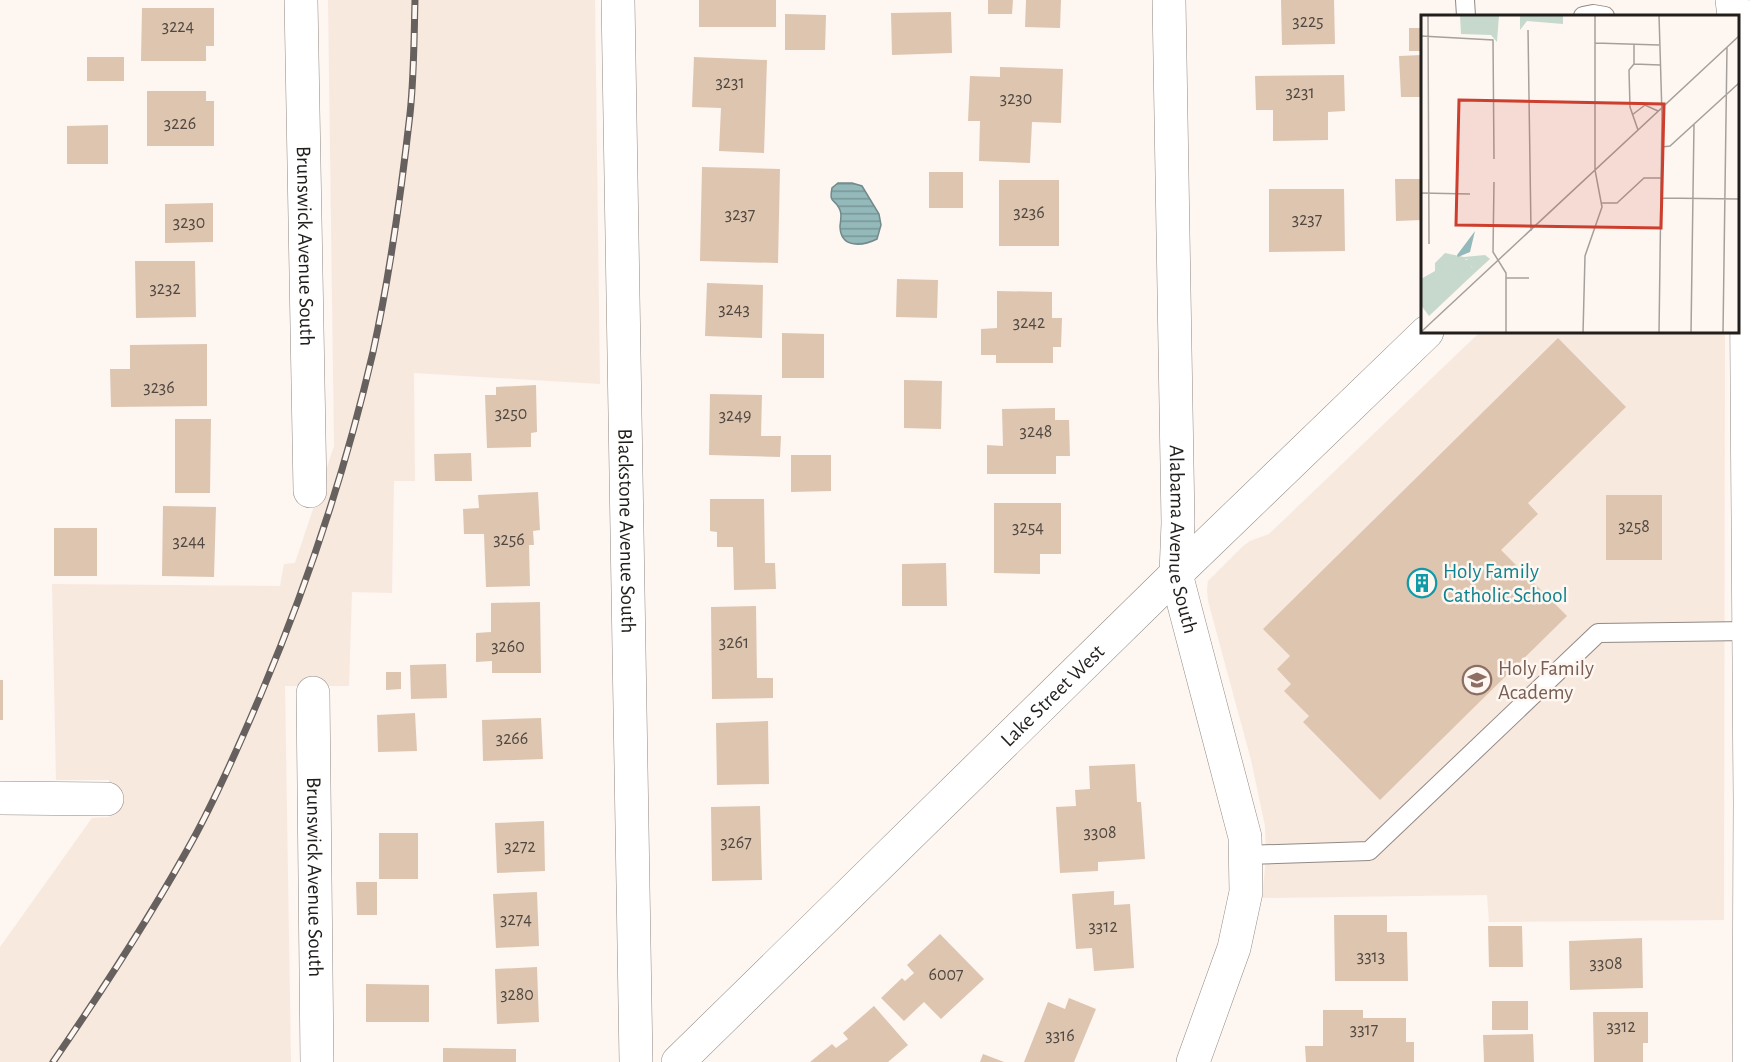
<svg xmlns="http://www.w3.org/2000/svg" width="1754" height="1062" viewBox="0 0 1754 1062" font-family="'Alegreya Sans',sans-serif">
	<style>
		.built { fill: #f8e9df }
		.water { fill: url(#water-rules); stroke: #728a8b; stroke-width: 1.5 }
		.building { fill: #dec5b0 }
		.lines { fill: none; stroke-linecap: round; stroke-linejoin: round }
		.lane-casing { stroke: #918984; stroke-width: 20 }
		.street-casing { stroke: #918984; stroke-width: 34 }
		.secondary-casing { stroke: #918984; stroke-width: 34 }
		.lane { stroke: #fff; stroke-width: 18 }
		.street { stroke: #fff; stroke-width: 33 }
		.secondary { stroke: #fff; stroke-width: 33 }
		.rail-casing { stroke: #66615e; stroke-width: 7 }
		.rail { stroke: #fef6f1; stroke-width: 4.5; stroke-dasharray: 14; stroke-linecap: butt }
		.labels { text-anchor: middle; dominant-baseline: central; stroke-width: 5; stroke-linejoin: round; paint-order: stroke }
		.number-label { font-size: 18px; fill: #504841 }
		.street-label { font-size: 21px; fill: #211e1c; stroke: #fef6f1 }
		.culture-label { font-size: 21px; fill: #0d838f; stroke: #fef6f1; text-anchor: start }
		.education-label { font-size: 21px; fill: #785e54; stroke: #fef6f1; text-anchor: start }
		.inset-road { fill: none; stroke: #a6a09c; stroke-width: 1.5 }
		.view { fill: #cc3f2e; fill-opacity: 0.15; stroke: #cc3f2e; stroke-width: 3 }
		.inset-edge { fill: none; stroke: #211e1c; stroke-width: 3 }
	</style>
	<defs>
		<pattern id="water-rules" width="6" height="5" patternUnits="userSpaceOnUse" patternTransform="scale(1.5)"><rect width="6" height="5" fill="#94b9ba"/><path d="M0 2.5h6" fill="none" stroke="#789696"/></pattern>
	</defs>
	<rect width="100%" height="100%" fill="#fef6f1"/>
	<path class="built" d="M328,0H595L600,384L414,373L415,481H394L392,593L352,592L349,686H285L291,1062H0V947L92,818L110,817L109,780H56L52,584L280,586L284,564L295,563L334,446Z
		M1480,332H1725L1724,920L1489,922L1487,895L1262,898L1266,858L1265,826L1251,760L1208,601L1207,589L1208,581L1243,546L1250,541L1269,534Z"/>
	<path class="water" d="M838,183H852L862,186L879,214L881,225L877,239C863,246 841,249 840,227C840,221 843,214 839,208C834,198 829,204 832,188Z"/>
	<path class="building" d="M699,0H776V27H699Z
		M988,0H1013L1012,14H988Z
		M1026,0H1061L1060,28L1025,27Z
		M1281,0H1334L1335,44L1282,45Z
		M142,8H214V46H206V61H141Z
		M951,12L952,53L892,55L891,13Z
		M785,14L826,15L825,50H785Z
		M1409,28H1422V51H1409Z
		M1422,55V97H1401L1399,56Z
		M87,57H124V81H87Z
		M694,57L767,60L764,153L719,151L721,108L692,107Z
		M1000,67L1063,69L1061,123L1032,122L1030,163L979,161L980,121H968L970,76L1000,77Z
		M1344,75L1345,111L1328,112V140L1273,141V110H1256L1255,76Z
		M147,91H206V101H214V146H147Z
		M108,125V164H67V126Z
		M702,167L780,169L778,263L700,261Z
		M929,172H963V208H929Z
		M1395,179H1422V220L1396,221Z
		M999,180H1059V246H999Z
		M1269,189H1344L1345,251L1269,252Z
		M213,203V242L165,243V204Z
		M135,261H195L196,317L136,318Z
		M897,279L938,280L937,318L896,317Z
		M707,283L763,285L762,338L705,336Z
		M997,291L1052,292V318H1062L1061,347H1053V363H996V355H981V329L997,328Z
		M782,333L824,334V378H782Z
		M1558,338L1626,407L1528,503L1538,514L1501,550L1567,616L1380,800L1303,722L1309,716L1284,691L1291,684L1277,669L1290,656L1263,629Z
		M207,344V406L111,407L110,369H130V345Z
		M904,380L942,381L941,429L904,428Z
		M536,385L537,432L531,433V447L487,448L485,395H496V387Z
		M710,394L762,395L761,436H781L780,457L709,455Z
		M1055,408V420H1069L1070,456H1056V474H987V445L1003,446L1002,409Z
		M175,419H211L210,493H175Z
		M471,453L472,481H435L434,454Z
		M791,455H831V491L791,492Z
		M538,492L540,530L533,531L534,545H529L530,586L486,587L484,534H464L463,509L479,508L478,495Z
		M1606,495H1662V560H1606Z
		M710,499H764L765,563H775L776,589L734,590L733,547H717V532L710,531Z
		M994,503H1061V554H1040V574L994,573Z
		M163,506L216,507L214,577L162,576Z
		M54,528H97V576H54Z
		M946,563L947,606H902V564Z
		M540,602L541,673H492V661L476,662V633L491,632V603Z
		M756,606L757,678H773V698L712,699L711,607Z
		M446,664L447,698L411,699L410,665Z
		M386,672H401V689L386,690Z
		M0,680H3V720H0Z
		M415,713L417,751L378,752L377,715Z
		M541,718L543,759L483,761L482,720Z
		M768,721L769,784L717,785L716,723Z
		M1135,764L1137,802H1141L1145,859L1098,862V871L1060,873L1056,807L1076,806L1075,790L1090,789L1089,766Z
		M760,806L762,880L712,881L711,807Z
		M544,821L545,871L497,873L495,823Z
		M379,833H418V879H379Z
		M356,882H377V915H357Z
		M1114,891V905L1130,904L1134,968L1094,971L1092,948L1076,949L1072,894Z
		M537,892L539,946L496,948L493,894Z
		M1334,915H1387V932H1407L1408,981H1335Z
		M1488,926H1522L1523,967H1489Z
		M940,934L984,979L941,1019L924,1002L904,1021L881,998L902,978L905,981L914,973L907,965Z
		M1642,938L1643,988L1570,990L1569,941Z
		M537,967L539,1022L497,1024L495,969Z
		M366,984L429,985V1022H366Z
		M1069,998L1096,1009L1074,1062H1024L1048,1002L1065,1009Z
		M1492,1001H1528V1030H1492Z
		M874,1006L908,1045L888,1062H810L832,1044L836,1048L848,1039L843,1033Z
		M1323,1010H1363V1018H1406V1042H1414V1062H1306L1305,1046H1323Z
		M1593,1012H1648V1043H1643V1062H1594Z
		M1533,1034L1534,1062H1484L1483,1035Z
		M443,1048L516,1049V1062H443Z
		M983,1054L1004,1062H980Z"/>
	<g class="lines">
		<g class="lane-casing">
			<path id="lane" d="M1465,0L1466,16
				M1583,16L1593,14L1605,16
				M1245,855L1369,851L1598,633L1749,631"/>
		</g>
		<g class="street-casing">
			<g id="street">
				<path id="s1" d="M301,0L310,491"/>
				<path id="s2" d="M618,0L636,1062"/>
				<path id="s3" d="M1169,0L1178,523L1176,574L1245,837L1246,892L1234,948L1193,1062"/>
				<path d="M1732,0L1734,16"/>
				<path d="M1738,39L1745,94L1750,802L1749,1062"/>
				<path id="s4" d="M313,693L317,1062"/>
				<path d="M0,798L107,799"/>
			</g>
		</g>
		<g class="secondary-casing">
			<g id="secondary">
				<path d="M1738,31L1754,16"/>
				<path id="s5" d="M678,1062L1176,574L1427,332"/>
			</g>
		</g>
		<use href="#lane" class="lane"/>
		<use href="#street" class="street"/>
		<use href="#secondary" class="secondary"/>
		<g class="rail-casing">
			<path id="rail" d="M53,1062C104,988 153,913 196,834C220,789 241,741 261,694C308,583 346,469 373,352C390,274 401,194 410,114C414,77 414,38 415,0"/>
		</g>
		<use href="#rail" class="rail"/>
	</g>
	<defs>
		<g id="building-ring" transform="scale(1.5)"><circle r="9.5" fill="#fef6f1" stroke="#0f9aa8" stroke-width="1.5"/><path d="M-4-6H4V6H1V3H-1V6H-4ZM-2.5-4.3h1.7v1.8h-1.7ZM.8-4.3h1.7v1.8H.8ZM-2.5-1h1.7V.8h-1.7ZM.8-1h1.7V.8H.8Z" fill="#0f9aa8"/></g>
		<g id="school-ring" transform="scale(1.5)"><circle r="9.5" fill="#fef6f1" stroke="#8d6e63" stroke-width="1.5"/><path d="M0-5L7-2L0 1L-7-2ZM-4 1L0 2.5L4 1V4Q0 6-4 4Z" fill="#8d6e63"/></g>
	</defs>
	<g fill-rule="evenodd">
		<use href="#building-ring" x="1422" y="583"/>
		<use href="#school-ring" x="1477" y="680"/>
	</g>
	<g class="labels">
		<g class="number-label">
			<text x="1308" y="22">3225</text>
			<text x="178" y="27">3224</text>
			<text x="730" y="83">3231</text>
			<text x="1300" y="93">3231</text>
			<text x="1016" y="99">3230</text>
			<text x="180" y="124">3226</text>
			<text x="1029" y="213">3236</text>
			<text x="740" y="215">3237</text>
			<text x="1307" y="220">3237</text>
			<text x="189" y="223">3230</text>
			<text x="165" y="289">3232</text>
			<text x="734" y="310">3243</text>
			<text x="1029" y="323">3242</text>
			<text x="159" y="388">3236</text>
			<text x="511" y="414">3250</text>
			<text x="735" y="416">3249</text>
			<text x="1036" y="432">3248</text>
			<text x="1634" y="527">3258</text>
			<text x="1028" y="528">3254</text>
			<text x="509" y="540">3256</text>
			<text x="189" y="542">3244</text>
			<text x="734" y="643">3261</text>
			<text x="508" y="647">3260</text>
			<text x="512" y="739">3266</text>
			<text x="1100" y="833">3308</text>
			<text x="736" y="843">3267</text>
			<text x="520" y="847">3272</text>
			<text x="516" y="920">3274</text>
			<text x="1103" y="927">3312</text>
			<text x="1371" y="957">3313</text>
			<text x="1606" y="964">3308</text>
			<text x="946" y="975">6007</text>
			<text x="517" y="995">3280</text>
			<text x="1621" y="1027">3312</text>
			<text x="1364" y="1030">3317</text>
			<text x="1060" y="1036">3316</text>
		</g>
		<g class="street-label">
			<text stroke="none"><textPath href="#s1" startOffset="246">Brunswick Avenue South</textPath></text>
			<text stroke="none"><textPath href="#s2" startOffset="531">Blackstone Avenue South</textPath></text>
			<text stroke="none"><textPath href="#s3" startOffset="540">Alabama Avenue South</textPath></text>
			<text stroke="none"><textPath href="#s5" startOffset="524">Lake Street West</textPath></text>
			<text stroke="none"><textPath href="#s4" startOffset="184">Brunswick Avenue South</textPath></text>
		</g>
		<g class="culture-label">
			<text x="1443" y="571">Holy Family<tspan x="1443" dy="24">Catholic School</tspan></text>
		</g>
		<g class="education-label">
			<text x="1498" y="668">Holy Family<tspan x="1498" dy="24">Academy</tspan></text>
		</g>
	</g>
	<g transform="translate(1421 15)">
		<rect width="318" height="318" fill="#fef6f1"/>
		<path d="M41,245H48L51,253L58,254L44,267L32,261V250Z" fill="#c6d9cc"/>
		<path d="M24,238L43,242L64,240L69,244L58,254H52L46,244L34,249L33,262H43L44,267L8,301L0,290V264L14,256V248Z" fill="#c6d9cc"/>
		<path d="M39,0H78L76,27L70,20L40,19ZM99,0H142V9L106,6L99,15Z" fill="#c6d9cc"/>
		<path d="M54,216L49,237L37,242L36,240Z" fill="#94b9ba"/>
		<path class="inset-road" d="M7,0L8,229M107,15L110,216M0,21L72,25L73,144M174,28L238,30M213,29V49L208,55L209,92L217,115M213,49L239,50M211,100L224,90L237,96M241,132L249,131L318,68M73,167L72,237L85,258V318M0,178L49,179M240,183L318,184M181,188H196L223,163H241M85,263H108M0,317L318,21M162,318L164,241L181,192L174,155V0M238,318L241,100L238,0M270,318L273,109M302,318L306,32"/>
		<path class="view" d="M38,85L243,89L240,213L35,210Z"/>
		<rect width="318" height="318" class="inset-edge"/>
	</g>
</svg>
